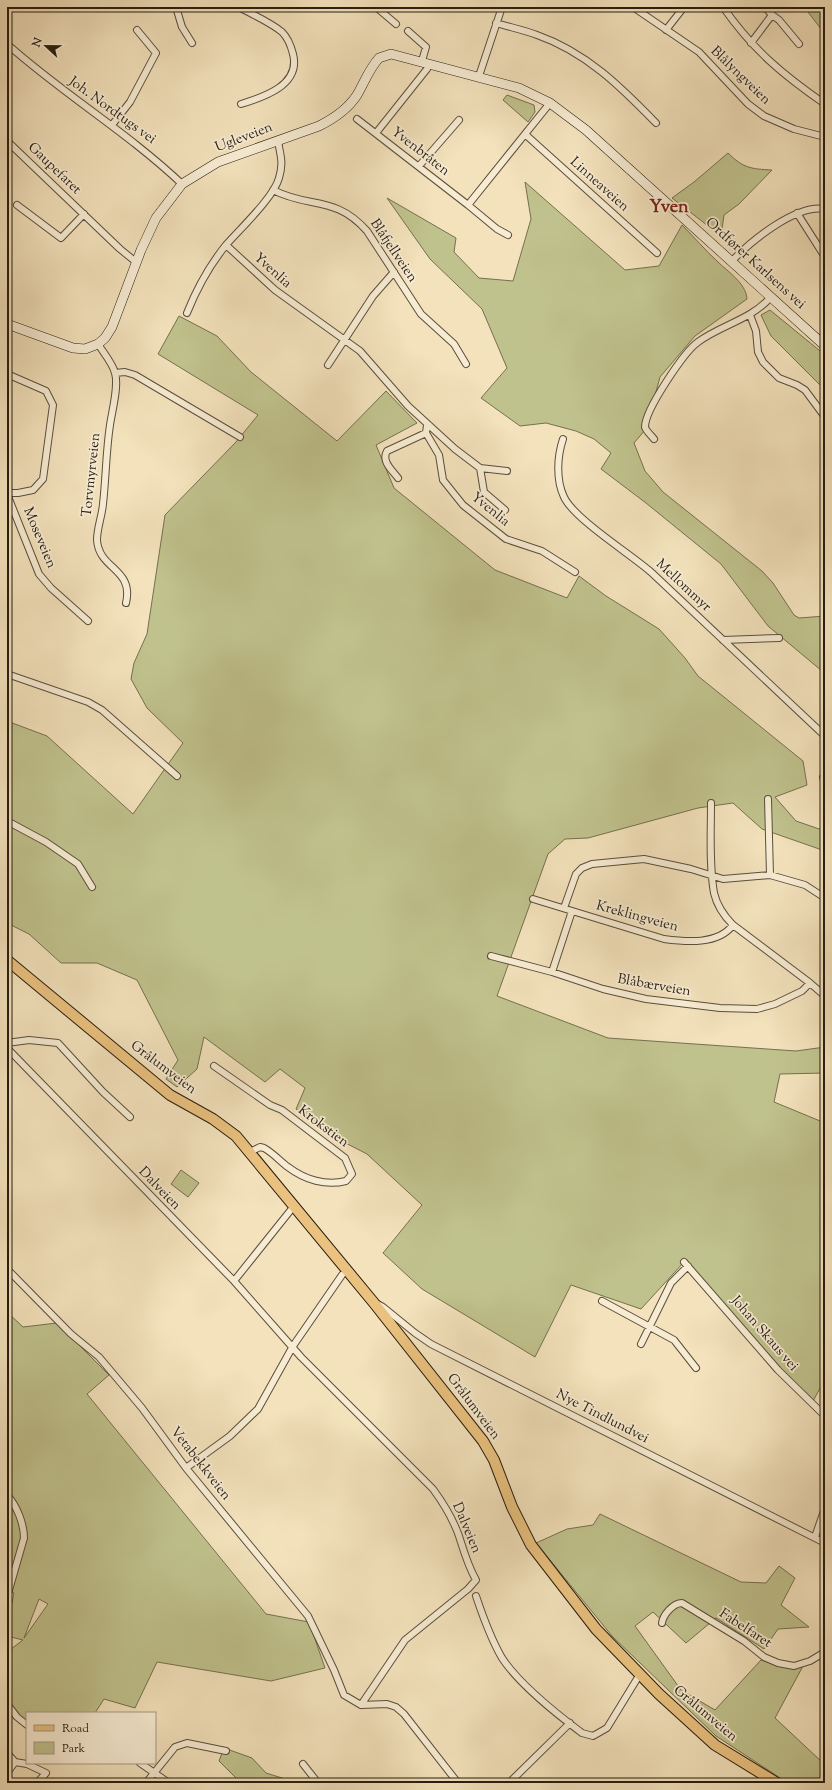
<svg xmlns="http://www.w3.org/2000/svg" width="832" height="1790" viewBox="0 0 832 1790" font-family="'Sorts Mill Goudy',serif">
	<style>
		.green { fill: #c0c28d; stroke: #74704f; fill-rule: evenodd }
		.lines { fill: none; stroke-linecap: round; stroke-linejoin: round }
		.street-casing { stroke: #5a4e3c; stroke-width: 8 }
		.secondary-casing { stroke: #271d11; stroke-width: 10 }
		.primary-casing { stroke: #271d11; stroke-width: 12 }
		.street { stroke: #f7ecd3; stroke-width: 6 }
		.secondary { stroke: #f7ecd3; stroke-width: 9 }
		.primary { stroke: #eac17e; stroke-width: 10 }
		.labels { text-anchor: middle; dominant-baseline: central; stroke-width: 3.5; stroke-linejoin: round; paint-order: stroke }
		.street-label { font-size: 14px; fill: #271d11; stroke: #f7ecd3 }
		.district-label { font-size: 18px; font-weight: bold; fill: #7a1f14; stroke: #f7ecd3 }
	</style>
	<rect width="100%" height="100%" fill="#f3e2bc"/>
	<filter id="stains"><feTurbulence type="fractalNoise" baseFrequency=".005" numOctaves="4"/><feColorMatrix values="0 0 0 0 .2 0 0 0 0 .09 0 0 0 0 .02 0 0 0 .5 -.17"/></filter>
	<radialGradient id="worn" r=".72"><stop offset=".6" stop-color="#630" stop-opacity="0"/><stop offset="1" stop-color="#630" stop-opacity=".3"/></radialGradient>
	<path class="green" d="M804,7H825V34Z
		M507,95L534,105L535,112L528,122L503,100Z
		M728,153C743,168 751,169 772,170L739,204L724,215L721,236L672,198L694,182Z
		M525,182L625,270L659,266L682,225C694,237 705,250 717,261C728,272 746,283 747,299L695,336L660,377L646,429L634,443L645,471L663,492L762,571L773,583L794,615L799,618L825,616V670L822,671L768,626L721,564L646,503L601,469L611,453L594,439L576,431L546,423L520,426L481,398L507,368L482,309L430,259L387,198L456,238L454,252L479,278L513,281L531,219Z
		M770,310L825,355V390L771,336L761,315Z
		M179,316L217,336L251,372L337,441L386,391L417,423L376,445L394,488L495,570L567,598L579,576L606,596L659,629L685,658L698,676L803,761L807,785L775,797L796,821L825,831V851L762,829L733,803L698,808L588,838L565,839L548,854L497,996L608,1038L796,1051L825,1047V1073L780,1074L774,1102L825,1123V1379L812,1403L684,1262L641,1309L571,1285L535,1357L422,1289L383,1253L422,1205L367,1154L330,1135L296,1109L305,1088L280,1069L265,1082L204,1037L197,1069L177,1087L166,1079L178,1060L137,980L97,963H61L29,934L7,923V721L47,736L133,814L183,743L147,708L131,679L134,663L147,634L165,515L236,442L258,415L158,354Z
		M181,1170L199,1183L188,1197L171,1184Z
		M7,1312L23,1327L57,1323L109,1375L87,1394L266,1614L309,1622L325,1668L271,1681L157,1662L135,1708L104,1699L95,1713H27V1725L7,1704V1652L23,1640L7,1636V1626L14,1593L8,1591L7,1597ZM39,1599L48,1604L24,1638Z
		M600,1514L741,1582L766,1583L779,1566L795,1578L781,1605L809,1627L778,1629L764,1649L716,1618L686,1643L653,1612L635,1626L681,1690L715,1710L761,1660L782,1667L803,1666L775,1718L822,1762L825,1759V1783H788L716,1736L612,1636L536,1543L567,1529L593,1525Z
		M224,1748L252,1758L266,1773L298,1783H241L219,1761Z"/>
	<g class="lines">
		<g class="street-casing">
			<path id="street" d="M176,7L182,27L192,43
				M239,7C253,15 270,22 282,32C288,38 291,46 293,54C301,85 264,97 241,104
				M376,7L396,24
				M633,7L699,52L748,104L764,116L794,129L825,137
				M723,7C753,50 783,75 825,104
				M772,15L779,20L799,44
				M496,23C509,27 524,30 537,35C586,52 621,87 656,123
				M666,30L684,7
				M408,31L426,47L422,61
				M751,43L772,15L765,7
				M7,44C63,94 127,132 182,184
				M479,76L502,7
				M357,119L468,205
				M112,125L130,102L156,53L137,30
				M376,133L427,69
				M526,135L657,253
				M7,141L120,249L136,262
				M419,166L459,120
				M273,190C310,209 335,195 367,231L421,314L454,344L466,364
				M17,205L61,238L84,214
				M797,213L825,257
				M508,235L497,229L468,205L550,103
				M226,245L275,290L360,351L408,406L455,449L480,468L507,471
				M732,261C751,241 796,204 825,209
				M187,313C197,288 209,266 226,245C240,229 274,197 279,178C284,161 280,156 278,140
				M750,315L756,331L758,352L763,362L779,378L797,385L805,390L825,417
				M98,344C103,352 113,364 115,373C119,386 112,411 110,425C106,451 106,477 103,504C102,516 97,528 97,540C99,570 134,568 126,603
				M328,365L373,296L394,272
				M115,373L125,372L135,375L240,437
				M7,374L46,391L53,405L43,479L33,490L18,493H7
				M427,425L426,433L439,455L443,480L463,505L506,539L542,551L575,572
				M563,439C557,457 556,480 564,497C574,519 632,555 652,573L825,736
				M654,439C651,435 646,431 645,427C645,410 684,352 698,342C721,325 750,320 770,298
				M480,468L484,492L505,510
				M398,478C392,470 381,461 387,451L426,433
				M7,494L39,574L51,588L88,621
				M723,640L779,638
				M7,674L88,702L102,710L177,776
				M825,775L823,777L825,784
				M768,799L770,875
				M711,803C711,832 709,864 714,893C717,906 724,916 733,925L810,983L825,996
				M7,821L46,842L78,864L92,887
				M533,899L664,939C686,942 718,945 733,925
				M564,908L576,874L582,868L592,864L644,859L691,869L723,879L770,875L805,885L825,898
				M491,956L552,972L603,989L646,999L720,1008L757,1009L775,1004L802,991L810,983
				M552,972L572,911
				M7,1043L29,1040L58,1043L103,1092L130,1117
				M7,1048L234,1281L301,1357L433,1489C444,1504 453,1519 459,1536C464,1552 468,1566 476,1580L468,1589L405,1640L361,1705
				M214,1066L270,1105L282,1110L345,1158L352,1174L346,1181C326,1186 305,1180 288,1167C280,1161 273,1153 264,1148L260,1147L250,1152
				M684,1262L778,1370L825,1416
				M7,1269L71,1334L99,1357L142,1408L186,1468L308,1616L334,1670L344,1695L361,1705L387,1704L396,1707L404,1714L458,1783
				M234,1281L294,1206
				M602,1301L674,1340L696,1368
				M376,1303L383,1307L415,1333L431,1344L825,1543
				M641,1344L671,1283L688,1266
				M186,1468L230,1436L258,1409L293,1346L342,1275
				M7,1495C17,1506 24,1524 24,1538L7,1597
				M815,1537L825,1508
				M476,1596C483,1617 491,1639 502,1658C519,1684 558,1715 582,1733L593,1736L607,1728L640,1674
				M662,1623C663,1615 673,1603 682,1603L744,1641L764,1657L778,1663L794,1666L810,1661L825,1652
				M7,1704L17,1717L27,1725
				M7,1753L15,1762L27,1764L46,1773L37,1783
				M140,1763L169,1783
				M303,1764L318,1783
				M7,1773L15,1762
				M146,1783L175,1747L187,1743L226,1751
				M509,1783L570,1723"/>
		</g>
		<g class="secondary-casing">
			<path id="secondary" d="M7,324L73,348L85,349L98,344L105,338L112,327L141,250L156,218L182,184L218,162L319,126C333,119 348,109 357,95C364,83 369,69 379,58L391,54L519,88L550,103L586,130L825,346"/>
		</g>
		<g class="primary-casing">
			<path id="primary" d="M7,960L170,1095L213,1119L236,1136L374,1303L483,1441L494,1460L512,1507L531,1545L596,1629L659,1694L715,1745L777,1783"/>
		</g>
		<use href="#street" class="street"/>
		<use href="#secondary" class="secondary"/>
		<use href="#primary" class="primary"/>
	</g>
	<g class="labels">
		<g class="street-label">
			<text transform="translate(740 76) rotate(44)">Blålyngveien</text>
			<text transform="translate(112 111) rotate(36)">Joh. Nordtugs vei</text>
			<text transform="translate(244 138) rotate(-21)">Ugleveien</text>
			<text transform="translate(420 152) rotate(38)">Yvenbråten</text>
			<text transform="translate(54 169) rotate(44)">Gaupefaret</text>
			<text transform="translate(599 185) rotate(42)">Linneaveien</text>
			<text transform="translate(393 251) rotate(56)">Blåfjellveien</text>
			<text transform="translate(755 264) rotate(42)">Ordfører Karlsens vei</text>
			<text transform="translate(272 271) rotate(42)">Yvenlia</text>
			<text transform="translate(92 475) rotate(-84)">Torvmyrveien</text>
			<text transform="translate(490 510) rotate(39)">Yvenlia</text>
			<text transform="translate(39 538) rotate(67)">Moseveien</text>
			<text transform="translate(683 586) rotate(43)">Mellommyr</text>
			<text transform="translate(637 917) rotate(15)">Kreklingveien</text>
			<text transform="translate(654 986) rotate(10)">Blåbærveien</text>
			<text transform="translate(163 1068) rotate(37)">Grålumveien</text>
			<text transform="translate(323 1127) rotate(37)">Krokstien</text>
			<text transform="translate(159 1189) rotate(46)">Dalveien</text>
			<text transform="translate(764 1334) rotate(49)">Johan Skaus vei</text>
			<text transform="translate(473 1407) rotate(53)">Grålumveien</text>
			<text transform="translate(602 1417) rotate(27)">Nye Tindlundvei</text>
			<text transform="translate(200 1464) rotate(52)">Vetabekkveien</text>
			<text transform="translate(466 1528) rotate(67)">Dalveien</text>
			<text transform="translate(745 1629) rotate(33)">Fabelfaret</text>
			<text transform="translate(705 1714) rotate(40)">Grålumveien</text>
		</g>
		<g class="district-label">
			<text x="669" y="208">Yven</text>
		</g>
	</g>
	<rect width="832" height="1790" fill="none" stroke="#f3e2bc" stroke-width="24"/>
	<rect x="8" y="8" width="816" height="1774" fill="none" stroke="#271d11" stroke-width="2"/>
	<rect x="12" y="12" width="808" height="1766" fill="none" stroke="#271d11"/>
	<rect x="26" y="1712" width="130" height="52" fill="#f7ecd3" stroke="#a49985"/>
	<rect x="34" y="1725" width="20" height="6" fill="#eac17e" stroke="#a49985"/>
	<text x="62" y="1732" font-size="12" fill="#271d11">Road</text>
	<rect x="34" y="1742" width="20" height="12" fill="#c0c28d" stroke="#a49985"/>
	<text x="62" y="1752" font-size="12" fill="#271d11">Park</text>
	<g transform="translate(46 46) rotate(292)" stroke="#f7ecd3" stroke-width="3" paint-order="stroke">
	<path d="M0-3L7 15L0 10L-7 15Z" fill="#271d11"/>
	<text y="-6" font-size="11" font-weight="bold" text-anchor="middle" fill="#271d11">N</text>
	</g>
	<rect width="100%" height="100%" filter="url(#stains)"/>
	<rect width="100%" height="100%" fill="url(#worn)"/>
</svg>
